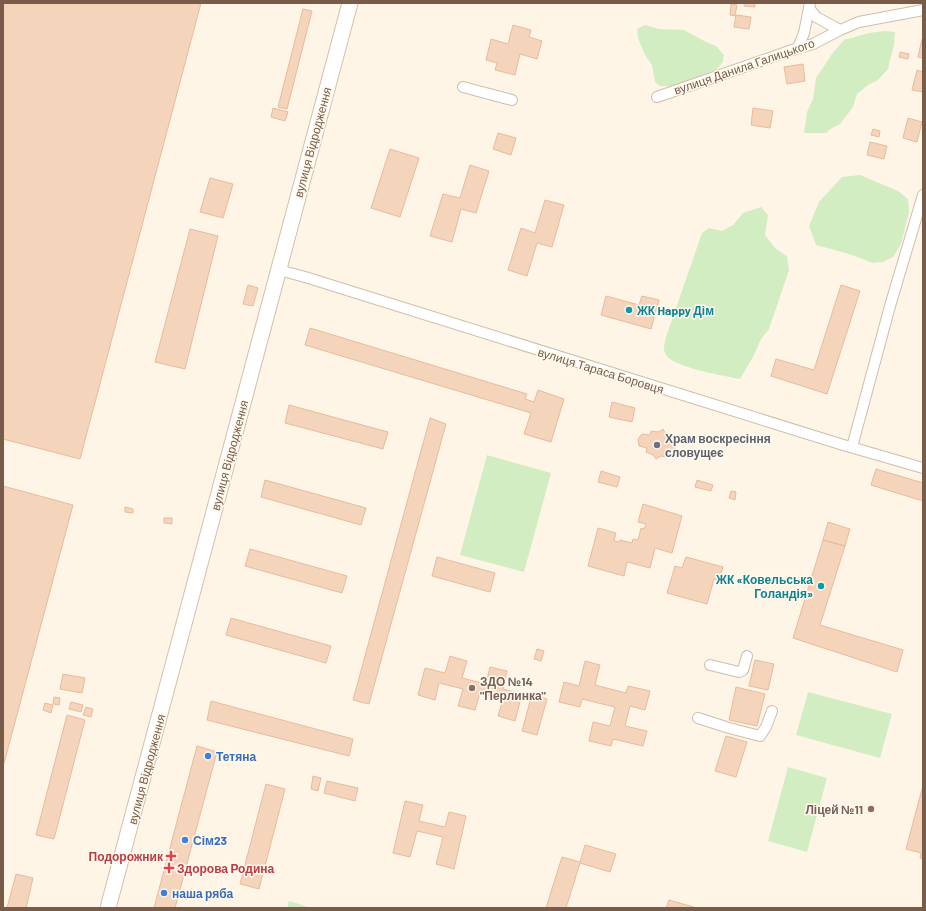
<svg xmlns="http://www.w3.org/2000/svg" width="926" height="911" viewBox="0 0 926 911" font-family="Barlow,sans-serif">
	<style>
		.green { fill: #d3edc3 }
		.building { fill: #f5d4bc; stroke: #e9bb9b }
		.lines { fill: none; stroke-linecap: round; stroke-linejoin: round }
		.street-casing { stroke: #d0bdab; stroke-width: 12 }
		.secondary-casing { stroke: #d6bfab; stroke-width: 17 }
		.street { stroke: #fff; stroke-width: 10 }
		.secondary { stroke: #fff; stroke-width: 15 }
		.culture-dot { fill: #0f9aa8; stroke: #fff9ee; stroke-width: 1.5 }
		.worship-dot { fill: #6b7280; stroke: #fff9ee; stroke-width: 1.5 }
		.education-dot { fill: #8d6e63; stroke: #fff9ee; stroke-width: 1.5 }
		.shop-dot { fill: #3f7fe0; stroke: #fff9ee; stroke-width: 1.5 }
		.health-dot { fill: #e0444e; stroke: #fff9ee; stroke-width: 1.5 }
		.labels { text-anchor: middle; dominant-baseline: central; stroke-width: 3; stroke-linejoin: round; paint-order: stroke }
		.street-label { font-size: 12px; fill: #795b49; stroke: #fff9ee }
		.culture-label { font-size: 12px; font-weight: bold; fill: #0d838f; stroke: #fff9ee; text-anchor: start }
		.worship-label { font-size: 12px; font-weight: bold; fill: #5b616d; stroke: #fff9ee; text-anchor: start }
		.education-label { font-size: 12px; font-weight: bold; fill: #785e54; stroke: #fff9ee; text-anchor: start }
		.shop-label { font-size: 12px; font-weight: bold; fill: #366cbe; stroke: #fff9ee; text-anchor: start }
		.health-label { font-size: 12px; font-weight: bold; fill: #be3a42; stroke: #fff9ee; text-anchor: end }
	</style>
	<rect width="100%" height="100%" fill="#fef5e6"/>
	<path class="green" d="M645,25L659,29L684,30L706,42L716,46L724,55L723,62L716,70L673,86H660L655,82L652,65L645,55L638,38L637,29Z
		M884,31L895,32L894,45L888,69L878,80L868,85L857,94L853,107L840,124L832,128L826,133H804L807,112L813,99L816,78L832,54L844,40L869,33Z
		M860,175L898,191L908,199L909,212L901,244L893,257L883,262L873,263L849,254L816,245L809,226L819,202L842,177Z
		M761,207L768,215L765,235L776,249L787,256L789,270L769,329L761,339L753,357L740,379C725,376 675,368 666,355C662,349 665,341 667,334L702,233L709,228L722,231L733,225L743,213Z
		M487,455L551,473L524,572L460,555Z
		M808,692L892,714L880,758L796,735Z
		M788,767L827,778L807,852L768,841Z
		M289,901L312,908H287Z"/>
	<path class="building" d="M3,3H201L80,459L3,439Z
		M744,3H755V7L744,6Z
		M731,4L737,5L735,16L730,15Z
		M303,9L312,11L287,109L278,107Z
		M736,15L751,17L749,29L734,27Z
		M513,25L531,30L529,37L542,41L537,59L520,54L515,75L495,70L497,63L486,60L491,39L508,44Z
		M922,39H923V58L918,57Z
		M900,52L909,54L908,59L899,57Z
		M803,64L805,81L787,84L784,67Z
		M917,70L923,72V92L912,90Z
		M273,108L288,112L285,121L271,117Z
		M753,108L773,111L770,128L751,125Z
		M908,118L922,122L917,142L903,138Z
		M873,129L880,131L879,137L871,135Z
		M498,133L516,138L511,155L493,149Z
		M870,142L887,146L884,159L867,155Z
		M390,149L419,158L400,217L371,208Z
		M470,165L489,171L476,213L461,209L452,242L430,236L443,194L460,198Z
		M210,178L233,184L223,218L200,212Z
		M545,200L564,205L552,247L537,243L527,276L508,270L521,228L535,233Z
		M190,229L218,236L185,369L155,362Z
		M248,285L258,288L253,306L243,304Z
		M841,285L860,291L827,394L771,376L776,359L814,370Z
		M606,296L639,305L642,296L659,300L651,329L601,315Z
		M310,328L527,394L525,399L534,402L538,390L564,399L551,442L524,434L531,413L305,345Z
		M612,402L635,408L632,422L609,417Z
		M289,405L388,432L383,449L285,423Z
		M430,418L446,424L369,704L353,700Z
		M663,429L665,433L672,435L670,442L675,444V448L673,454L668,453L667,457L661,456L656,459L653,455L646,452L647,448L639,446L638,439L642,434L650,435L651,431L659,432Z
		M876,469L923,483V501L871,485Z
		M601,471L620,477L617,487L598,482Z
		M265,480L366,508L361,525L261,497Z
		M697,480L713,485L711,491L695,487Z
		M3,486L73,505L3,767Z
		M731,491L736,492L735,500L729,498Z
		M643,504L682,516L672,553L655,548L650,568L627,562L624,576L588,566L598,528L616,533L614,541L619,542L620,540L632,543L633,539L638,540L641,528L644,529L646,524L638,522Z
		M125,507L133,509V513L125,512Z
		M164,518H172V524L164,523Z
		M828,522L850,529L845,546L823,540Z
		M823,540L845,546L820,625L903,650L897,672L793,638Z
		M250,549L347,576L342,593L245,566Z
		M437,557L495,573L490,592L432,576Z
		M686,557L723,567L719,580L714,579L707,604L667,593L675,566L682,568Z
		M231,618L331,646L326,663L226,635Z
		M537,649L544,651L541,661L534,659Z
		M450,656L467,661L462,678L486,684L490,667L507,671L503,689L522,694L515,721L498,716L503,699L480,693L475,710L458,706L463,689L439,683L435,700L418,695L425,668L445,673Z
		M755,660L774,664L768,690L749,686Z
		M585,661L600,665L595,685L626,693L628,686L650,691L645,710L630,706L625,726L647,731L643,746L613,739L611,746L589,741L593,722L610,726L615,707L582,699L580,707L559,702L564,682L579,686Z
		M63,674L85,678L82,693L60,689Z
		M736,687L765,694L757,726L729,720Z
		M532,694L547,699L537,735L522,731Z
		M54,697L60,698L59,705L53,704Z
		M211,701L353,739L349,756L207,720Z
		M71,702L83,705L81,712L69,709Z
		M45,703L53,705L51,713L43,710Z
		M86,707L93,709L91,717L83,715Z
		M67,715L85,720L54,839L36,835Z
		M726,736L747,742L736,777L715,771Z
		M197,746L217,752L175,908H154Z
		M313,776L321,778L318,791L311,789Z
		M327,781L358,788L355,801L324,793Z
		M266,784L285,789L259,889L240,884Z
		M922,789H923V859L920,858L921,853L906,849Z
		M405,801L423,805L419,821L445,827L449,812L466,816L454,869L436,864L443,837L417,831L410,857L393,853Z
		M585,845L616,854L610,872L580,863L566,908H546L562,857L580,862Z
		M16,874L33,878L26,908H7Z
		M669,900L697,908H666Z"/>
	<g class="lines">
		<g class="street-casing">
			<path id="street" d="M809,8L816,17L840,30
				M798,48L804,33L810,3
				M463,87L512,100
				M657,97L798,48L813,44L840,30L859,22L923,10
				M279,270L305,277L840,444L923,468
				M852,447L890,306L923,195
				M710,665L739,672L743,670L747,656
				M698,718L729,728L760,736L766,727L772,711"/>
		</g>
		<g class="secondary-casing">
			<path id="secondary" d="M108,908L350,3"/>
		</g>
		<use href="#street" class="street"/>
		<use href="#secondary" class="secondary"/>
	</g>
	<g class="culture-dot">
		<circle cx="629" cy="310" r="4"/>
		<circle cx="821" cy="586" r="4"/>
	</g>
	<circle class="worship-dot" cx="657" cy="445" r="4"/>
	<g class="education-dot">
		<circle cx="472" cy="688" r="4"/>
		<circle cx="871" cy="809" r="4"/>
	</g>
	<g class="shop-dot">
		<circle cx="208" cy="756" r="4"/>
		<circle cx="185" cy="840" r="4"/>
		<circle cx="164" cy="893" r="4"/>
	</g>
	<g class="health-dot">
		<path d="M169 850h4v4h4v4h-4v4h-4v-4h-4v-4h4z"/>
		<path d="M167 862h4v4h4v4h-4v4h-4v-4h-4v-4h4z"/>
	</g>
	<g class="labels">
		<g class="street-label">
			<text transform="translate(744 66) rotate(-19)">вулиця Данила Галицького</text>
			<text transform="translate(312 142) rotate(-75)">вулиця Відродження</text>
			<text transform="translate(601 370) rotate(17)">вулиця Тараса Боровця</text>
			<text transform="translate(229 455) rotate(-75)">вулиця Відродження</text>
			<text transform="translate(146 769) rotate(-75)">вулиця Відродження</text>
		</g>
		<g class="culture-label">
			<text x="637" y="310">ЖК Happy Дім</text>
			<text x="813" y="579" text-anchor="end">ЖК «Ковельська<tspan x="813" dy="14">Голандія»</tspan></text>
		</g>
		<g class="worship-label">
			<text x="665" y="438">Храм воскресіння<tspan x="665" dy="14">словущеє</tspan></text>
		</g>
		<g class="education-label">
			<text x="480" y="681">ЗДО №14<tspan x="480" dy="14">"Перлинка"</tspan></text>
			<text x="863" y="809" text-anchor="end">Ліцей №11</text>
		</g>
		<g class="shop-label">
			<text x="216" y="756">Тетяна</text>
			<text x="193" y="840">Сім23</text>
			<text x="172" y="893">наша ряба</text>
		</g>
		<g class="health-label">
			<text x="163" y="856">Подорожник</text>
			<text x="177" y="868" text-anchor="start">Здорова Родина</text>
		</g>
	</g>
	<rect width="926" height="911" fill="none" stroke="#795b49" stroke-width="8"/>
</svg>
